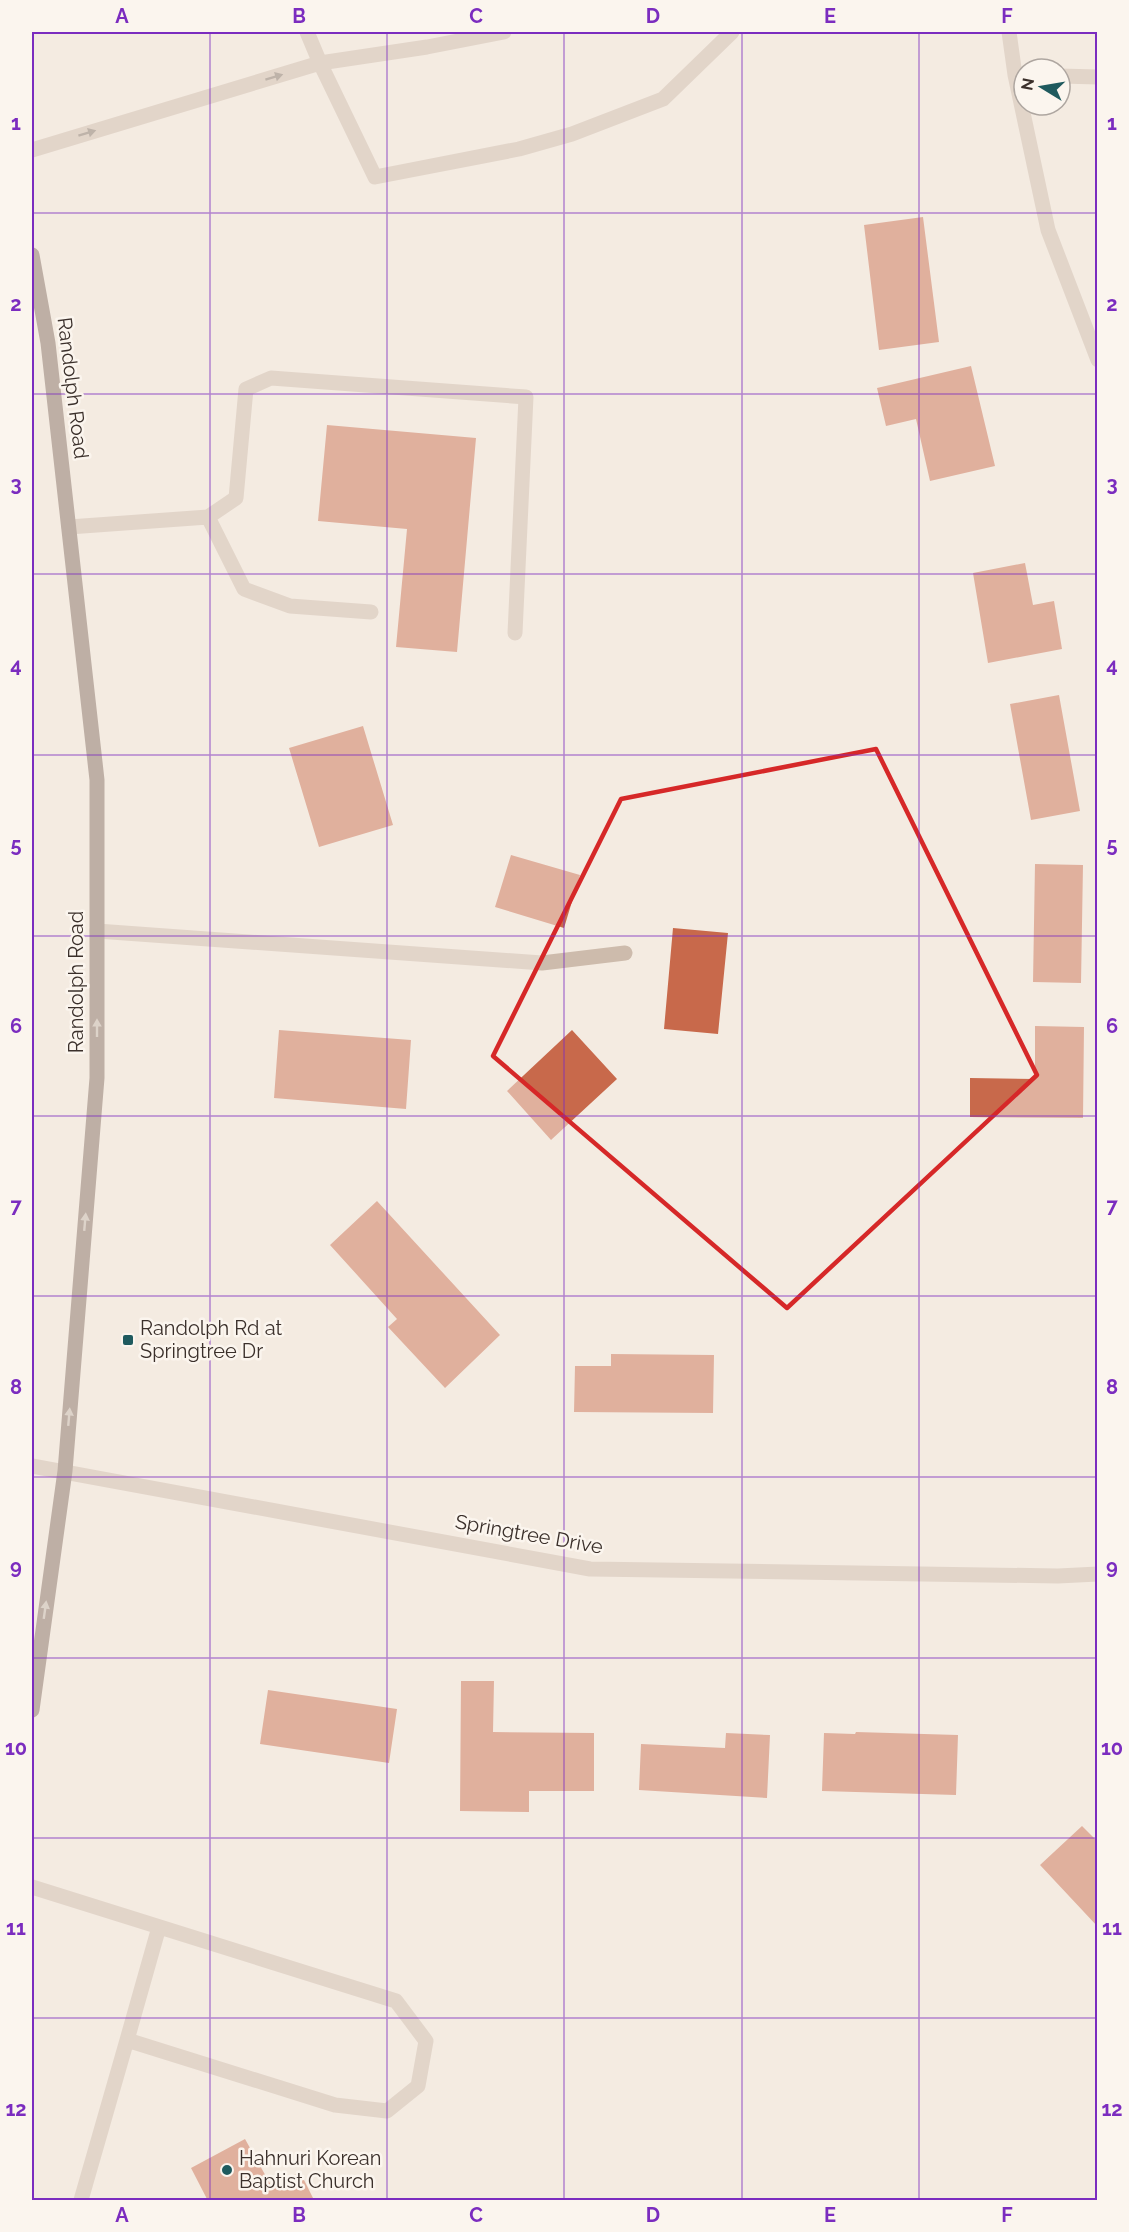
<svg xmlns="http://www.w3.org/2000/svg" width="1129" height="2232" viewBox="0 0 1129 2232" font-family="Raleway,sans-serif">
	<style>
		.building { fill: #c8694b }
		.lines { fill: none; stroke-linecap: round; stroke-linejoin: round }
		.lane { stroke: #cdbbac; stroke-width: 15 }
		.street { stroke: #cdbbac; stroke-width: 15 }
		.primary { stroke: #7d675c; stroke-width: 15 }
		.oneway { fill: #7d6f65 }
		.oneway2 { fill: #c2b5ac }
		.marked { fill: none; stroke: #d62828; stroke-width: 4.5; stroke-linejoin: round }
		.grid { fill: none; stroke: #7b2cbf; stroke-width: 1.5; stroke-opacity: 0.55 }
		.poi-dot { fill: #1f5a5e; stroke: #fbf5ee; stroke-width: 2 }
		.labels { text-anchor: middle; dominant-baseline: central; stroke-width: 5; stroke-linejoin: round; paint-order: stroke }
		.street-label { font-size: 20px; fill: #3b302b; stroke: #fbf5ee }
		.poi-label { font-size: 20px; fill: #3b302b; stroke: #fbf5ee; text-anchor: start }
		.neatline { fill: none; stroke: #7b2cbf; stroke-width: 2 }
		.grid-label { font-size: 20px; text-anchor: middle; font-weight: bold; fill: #7b2cbf }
	</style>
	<rect width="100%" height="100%" fill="#f4ebe1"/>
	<path class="building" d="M923,217L939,342L879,350L864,225Z
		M971,366L995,466L930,481L916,419L886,426L877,388Z
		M327,425L476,438L457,652L396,647L407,529L318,521Z
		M1025,563L1033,605L1054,601L1062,649L988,663L973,573Z
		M1059,695L1080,811L1031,820L1010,704Z
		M363,726L393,825L319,847L289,748Z
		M511,855L580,875L564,928L495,907Z
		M1035,864L1083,865L1081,983L1033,982Z
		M673,928L728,933L718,1034L664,1029Z
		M1035,1026L1084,1027L1083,1118L970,1117V1078L1035,1079Z
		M279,1030L411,1040L406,1109L274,1098Z
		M572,1030L617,1079L551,1140L507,1091Z
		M377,1201L500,1335L445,1388L388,1327L397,1319L330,1245Z
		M611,1354L714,1355L713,1413L574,1412L575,1366H611Z
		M461,1681H494L493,1732L594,1733V1791H529V1812L460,1811Z
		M268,1690L397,1709L389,1763L260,1744Z
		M856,1732L958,1735L956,1795L822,1791L824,1733L855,1734Z
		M726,1733L770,1735L767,1798L639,1790L641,1744L725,1748Z
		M1082,1826L1098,1842V1927L1040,1865Z
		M245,2139L272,2187L300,2172L314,2200H204L207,2199L191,2168Z"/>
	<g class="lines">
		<path class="lane" d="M504,32L427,47L320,63L375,177L519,149L572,134L663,99L732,32
			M32,150L320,63L307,32
			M208,517L244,589L290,606L371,612
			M69,527L208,517L236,498L246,389L271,378L526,397L515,633
			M97,931L542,963L625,953
			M32,1887L396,2001L426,2041L418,2086L387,2111L335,2105L127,2040L81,2200
			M127,2040L159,1927"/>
		<path class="street" d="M1009,32L1015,75L1048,230L1098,360
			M1060,76L1098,77
			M32,1466L590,1569L1058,1576L1098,1574"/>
		<path class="primary" d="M32,255L48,343L97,780V1078L65,1471L32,1710"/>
	</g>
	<defs><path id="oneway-solid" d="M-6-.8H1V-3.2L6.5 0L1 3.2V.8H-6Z" transform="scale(1.5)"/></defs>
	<g class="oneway">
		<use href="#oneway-solid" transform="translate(274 77) rotate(-17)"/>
		<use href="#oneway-solid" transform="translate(87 133) rotate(-17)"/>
	</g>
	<g class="oneway2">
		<use href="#oneway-solid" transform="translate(97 1028) rotate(-90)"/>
		<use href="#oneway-solid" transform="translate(85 1222) rotate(-85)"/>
		<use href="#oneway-solid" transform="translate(69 1417) rotate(-85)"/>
		<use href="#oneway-solid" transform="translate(45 1610) rotate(-82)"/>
	</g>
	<path d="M0 0H1129V2232H0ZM876,749L1037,1075L787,1308L493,1056L621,799Z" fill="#f4ebe1" fill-opacity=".55" fill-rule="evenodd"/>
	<path class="marked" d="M876,749L1037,1075L787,1308L493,1056L621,799Z"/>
	<path class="grid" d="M210,32V2200M387,32V2200M564,32V2200M742,32V2200M919,32V2200M32,213H1098M32,394H1098M32,574H1098M32,755H1098M32,936H1098M32,1116H1098M32,1296H1098M32,1477H1098M32,1658H1098M32,1838H1098M32,2018H1098"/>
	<g class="poi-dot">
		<rect x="122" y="1334" width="12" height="12" rx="3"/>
		<circle cx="227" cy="2170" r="6"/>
	</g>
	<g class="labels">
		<g class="street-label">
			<text transform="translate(73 388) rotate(83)">Randolph Road</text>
			<text transform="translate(76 982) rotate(-90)">Randolph Road</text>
			<text transform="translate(529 1534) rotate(10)">Springtree Drive</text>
		</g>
		<g class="poi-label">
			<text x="140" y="1328">Randolph Rd at<tspan x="140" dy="23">Springtree Dr</tspan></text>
			<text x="239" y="2158">Hahnuri Korean<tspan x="239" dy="23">Baptist Church</tspan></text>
		</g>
	</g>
	<rect width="1129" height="2232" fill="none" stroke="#fbf5ee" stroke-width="66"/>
	<g transform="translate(1042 87) rotate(281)"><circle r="28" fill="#fbf5ee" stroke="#aea6a0" stroke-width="1.5"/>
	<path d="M0-4.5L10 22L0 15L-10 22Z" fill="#1f5a5e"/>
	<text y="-9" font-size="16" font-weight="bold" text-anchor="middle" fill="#3b302b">N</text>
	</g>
	<rect x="33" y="33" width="1063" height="2166" class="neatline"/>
	<g class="grid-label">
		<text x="122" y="23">A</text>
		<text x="299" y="23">B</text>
		<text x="476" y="23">C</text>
		<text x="653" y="23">D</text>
		<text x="830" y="23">E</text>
		<text x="1007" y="23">F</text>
		<text x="16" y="130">1</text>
		<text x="1112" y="130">1</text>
		<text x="16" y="311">2</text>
		<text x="1112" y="311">2</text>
		<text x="16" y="491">3</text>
		<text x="1112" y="491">3</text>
		<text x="16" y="672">4</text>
		<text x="1112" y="672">4</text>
		<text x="16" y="852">5</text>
		<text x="1112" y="852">5</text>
		<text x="16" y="1033">6</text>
		<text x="1112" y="1033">6</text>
		<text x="16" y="1213">7</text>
		<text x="1112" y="1213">7</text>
		<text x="16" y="1394">8</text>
		<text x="1112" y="1394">8</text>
		<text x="16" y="1574">9</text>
		<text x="1112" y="1574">9</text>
		<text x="16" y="1755">10</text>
		<text x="1112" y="1755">10</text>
		<text x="16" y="1935">11</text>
		<text x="1112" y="1935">11</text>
		<text x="16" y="2116">12</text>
		<text x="1112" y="2116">12</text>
		<text x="122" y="2222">A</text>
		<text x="299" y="2222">B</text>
		<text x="476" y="2222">C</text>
		<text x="653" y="2222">D</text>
		<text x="830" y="2222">E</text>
		<text x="1007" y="2222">F</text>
	</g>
</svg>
